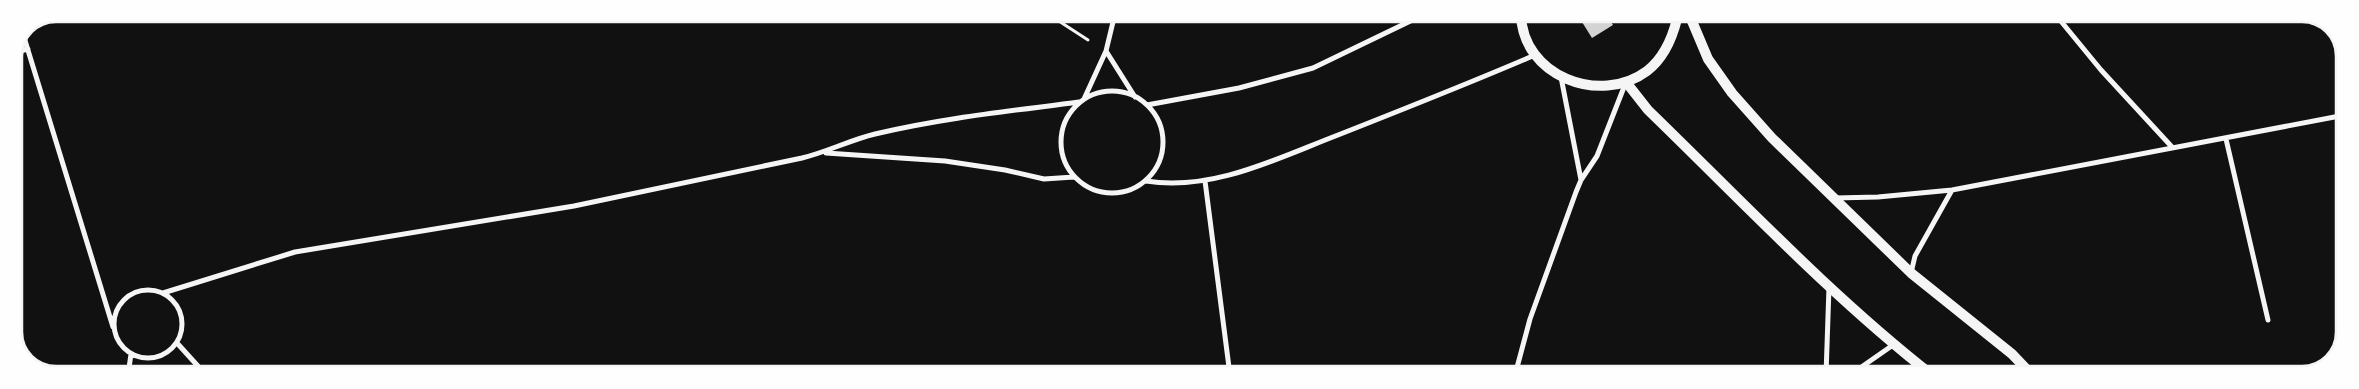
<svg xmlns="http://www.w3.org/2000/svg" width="2359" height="389" viewBox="0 0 2359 389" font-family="Signika,sans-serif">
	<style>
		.building { fill: #d3d3d3 }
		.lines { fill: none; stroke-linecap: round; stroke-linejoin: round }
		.path { stroke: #f5f5f5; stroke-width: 3 }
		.minor { stroke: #f5f5f5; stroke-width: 5 }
		.secondary { stroke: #f5f5f5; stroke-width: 10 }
		.rim { fill: none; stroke: #f5f5f5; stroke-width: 2.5 }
	</style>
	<rect width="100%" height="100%" fill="#111"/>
	<path class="building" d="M1577,14H1606L1613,25L1592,38Z"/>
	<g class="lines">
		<path class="path" d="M1048,14L1088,40"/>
		<path class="minor" d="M2055,14L2101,70L2172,147
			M23,34L113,327
			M1106,51L1135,97
			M16,52L28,49
			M1561,77L1581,180
			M1061 142a51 51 0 1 1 102 0a51 51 0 1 1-102 0Z
			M1084,99L1106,51L1113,22L1119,14
			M1147,105L1239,88L1313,68L1425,14
			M2226,139L2268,320
			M826,153L945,161L1005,170L1044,179L1074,177
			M1146,181C1212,192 1278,158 1338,135C1404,109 1470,83 1535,55
			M1205,181L1230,375
			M1835,198L1878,197L1952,190L2345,115
			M1911,273L1915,256L1952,190
			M114 324a34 34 0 1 1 68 0a34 34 0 1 1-68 0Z
			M163,293L295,252L574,206L802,158C827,152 850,140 875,134C942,118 1011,111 1079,102
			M177,343L206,375
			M128,375L131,354
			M1515,375L1530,319L1576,192L1581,180L1597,156L1626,82
			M1826,375L1829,287
			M1850,375L1893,345"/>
		<path class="secondary" d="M1521,14C1522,76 1600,106 1647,71C1664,58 1672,39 1677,19L1686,14
			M1689,14L1708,59L1732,93L1772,138L1911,273L2012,354L2032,375
			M1626,82L1648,110C1741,200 1830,295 1932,375"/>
	</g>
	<path d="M0 0H2359V389H0ZM56 22H2302A34 34 0 0 1 2336 56V332A34 34 0 0 1 2302 366H56A34 34 0 0 1 22 332V56A34 34 0 0 1 56 22Z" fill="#fefefe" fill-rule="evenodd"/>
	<path class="rim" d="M56 22H2302A34 34 0 0 1 2336 56V332A34 34 0 0 1 2302 366H56A34 34 0 0 1 22 332V56A34 34 0 0 1 56 22Z"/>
</svg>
